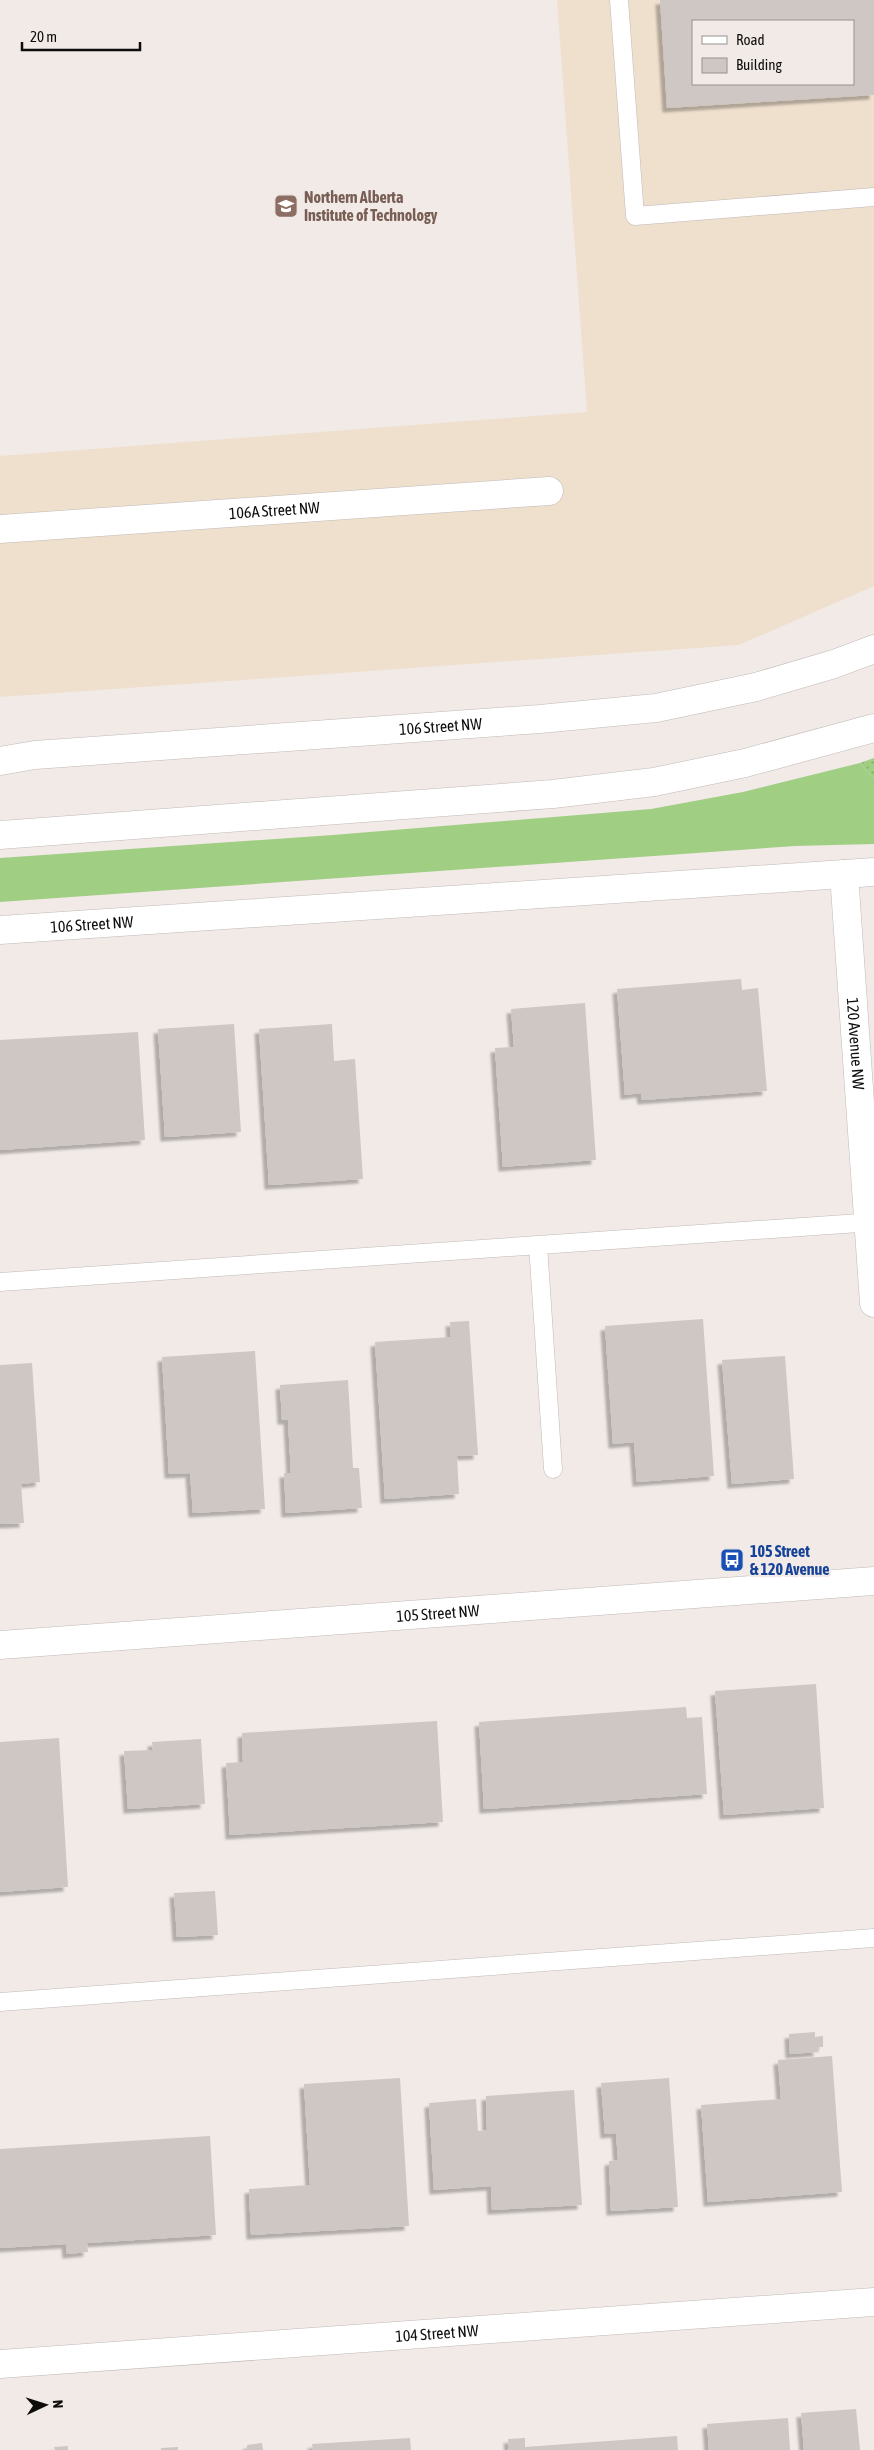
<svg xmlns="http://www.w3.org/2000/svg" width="874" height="2450" viewBox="0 0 874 2450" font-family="'Asap Condensed',sans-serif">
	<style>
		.industrial { fill: #efdfcd; fill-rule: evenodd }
		.grass { fill: #a0ce83 }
		.park { fill: url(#park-dots) }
		.building { fill: #cec7c4; fill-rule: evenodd; filter: url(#shadow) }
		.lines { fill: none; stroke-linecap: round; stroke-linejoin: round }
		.lane-casing { stroke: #c1bab7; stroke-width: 19 }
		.street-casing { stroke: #c1bab7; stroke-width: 29 }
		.secondary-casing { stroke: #c1bab7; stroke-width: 29 }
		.lane { stroke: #fff; stroke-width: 18 }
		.street { stroke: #fff; stroke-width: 28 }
		.secondary { stroke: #fff; stroke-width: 28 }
		.labels { text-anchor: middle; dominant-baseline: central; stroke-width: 4.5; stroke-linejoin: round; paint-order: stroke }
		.education-label { font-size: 16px; font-weight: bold; fill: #785e54; stroke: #f1eae7; text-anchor: start }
		.street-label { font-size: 16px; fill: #0f0d0c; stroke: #f1eae7 }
		.transit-label { font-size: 16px; font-weight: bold; fill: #164399; stroke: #f1eae7; text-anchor: start }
	</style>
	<defs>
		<pattern id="park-dots" width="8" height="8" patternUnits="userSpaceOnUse" patternTransform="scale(1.25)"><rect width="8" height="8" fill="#a0ce83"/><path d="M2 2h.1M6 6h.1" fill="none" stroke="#89b070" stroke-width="1.8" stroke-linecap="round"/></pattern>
		<filter id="shadow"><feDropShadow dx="-4.5" dy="4.5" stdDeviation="1" flood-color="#0004"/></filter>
	</defs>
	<rect width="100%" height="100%" fill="#f1eae7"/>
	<path class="industrial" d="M557,0H874V586L739,645L0,697V456L587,412ZM693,21H853V84H693Z"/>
	<path class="grass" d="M860,763L874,779V844L795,846L0,902V858L333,835L651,809L743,792Z"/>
	<path class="park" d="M874,758V779L860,763Z"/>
	<path class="building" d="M660,0H874V95L667,108ZM693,21H853V84H693Z
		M741,979L742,990L758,988L767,1091L642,1100L641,1093L625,1095L617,989Z
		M585,1003L596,1160L503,1167L495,1048L514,1047L511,1009Z
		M234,1024L241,1132L165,1137L158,1029Z
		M332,1024L334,1061L355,1059L363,1179L269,1185L259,1029Z
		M138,1032L145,1140L0,1150V1040Z
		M703,1319L714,1476L637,1482L634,1442L613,1444L605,1326Z
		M469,1321L478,1455L457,1456L459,1494L385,1499L375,1342L451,1337L450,1322Z
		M255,1351L265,1509L193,1513L190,1473L169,1474L162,1357Z
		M785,1356L794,1479L732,1484L722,1360Z
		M32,1363L40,1482L21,1484L24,1523L0,1524V1365Z
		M348,1380L353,1468H359L362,1508L286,1513L284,1473H291L288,1420H282L280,1385Z
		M816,1684L824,1808L724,1815L715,1691Z
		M686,1707L687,1718L702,1717L707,1794L484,1809L479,1722Z
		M437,1721L443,1822L230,1835L226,1763L243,1762L242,1733Z
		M59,1738L68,1887L0,1892V1742Z
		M201,1739L205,1804L128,1809L124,1751L153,1750L152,1742Z
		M215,1891L218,1935L177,1937L174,1893Z
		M815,2032V2037L823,2036V2047H817L818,2052L790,2054L789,2034Z
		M832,2056L842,2192L708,2202L701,2105L781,2099L778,2060Z
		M400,2078L409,2226L251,2235L249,2189L310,2185L304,2084Z
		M669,2078L678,2207L611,2211L609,2161L618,2160L616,2133L605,2134L601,2083Z
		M574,2090L582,2205L492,2210L491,2186L434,2190L429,2103L476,2099L478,2131L487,2130L486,2096Z
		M210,2136L216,2235L87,2243L88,2252L67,2254L66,2244L0,2248V2149Z
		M856,2409L860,2450H804L801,2413Z
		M788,2418L790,2450H709L707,2424Z
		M677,2436L678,2450H507L509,2448L508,2439L525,2438V2447Z
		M410,2438L411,2450H313L312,2444Z
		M262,2443L263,2450H247V2445Z
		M68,2446V2450H55L54,2447Z
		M178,2447V2450H161V2448Z"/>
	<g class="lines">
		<g class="lane-casing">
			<path id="lane" d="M619,0L635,216L874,197
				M538,1245L553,1469
				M0,1282L874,1222
				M0,2002L874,1938"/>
		</g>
		<g class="street-casing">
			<g id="street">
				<path id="s1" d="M0,529L549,491"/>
				<path id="s2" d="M844,874L874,1303"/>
				<path id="s3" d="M0,930L874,872"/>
				<path id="s4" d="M0,2364L874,2302"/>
			</g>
		</g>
		<g class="secondary-casing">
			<g id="secondary">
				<path id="s5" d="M0,761L35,755L540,719L656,708L756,687L834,664L874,649"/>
				<path d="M0,835L553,794L654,782L745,763L874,728"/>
				<path id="s6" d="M0,1645L874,1581"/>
			</g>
		</g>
		<use href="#lane" class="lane"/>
		<use href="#street" class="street"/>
		<use href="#secondary" class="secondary"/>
	</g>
	<defs>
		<g id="university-square" transform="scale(1.25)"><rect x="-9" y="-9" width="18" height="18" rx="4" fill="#8d6e63" stroke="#f1eae7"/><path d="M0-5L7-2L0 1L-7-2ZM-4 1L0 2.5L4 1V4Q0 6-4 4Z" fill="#fff"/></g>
		<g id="bus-square" transform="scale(1.25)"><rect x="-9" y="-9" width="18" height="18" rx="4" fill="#1a4fb4" stroke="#f1eae7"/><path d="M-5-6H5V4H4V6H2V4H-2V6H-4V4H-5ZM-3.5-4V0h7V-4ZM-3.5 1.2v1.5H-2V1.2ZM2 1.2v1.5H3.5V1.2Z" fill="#fff"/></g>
	</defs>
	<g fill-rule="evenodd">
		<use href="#university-square" x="286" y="206"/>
		<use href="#bus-square" x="732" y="1560"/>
	</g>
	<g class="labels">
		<g class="education-label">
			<text x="304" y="197">Northern Alberta<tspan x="304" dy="18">Institute of Technology</tspan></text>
		</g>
		<g class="street-label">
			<text stroke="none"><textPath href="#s1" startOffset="275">106A Street NW</textPath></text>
			<text stroke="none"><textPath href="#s5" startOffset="442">106 Street NW</textPath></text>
			<text stroke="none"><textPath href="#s3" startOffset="92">106 Street NW</textPath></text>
			<text stroke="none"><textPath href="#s2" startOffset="170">120 Avenue NW</textPath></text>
			<text stroke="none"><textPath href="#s6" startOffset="439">105 Street NW</textPath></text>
			<text stroke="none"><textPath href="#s4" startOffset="438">104 Street NW</textPath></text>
		</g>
		<g class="transit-label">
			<text x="750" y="1551">105 Street<tspan x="750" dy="18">&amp; 120 Avenue</tspan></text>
		</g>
	</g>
	<rect x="692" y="20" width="162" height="65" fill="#f1eae7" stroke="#97928f"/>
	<rect x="702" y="36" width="25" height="8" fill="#ffffff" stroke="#97928f"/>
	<text x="736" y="45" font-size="15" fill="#0f0d0c">Road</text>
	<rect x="702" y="58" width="25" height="15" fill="#cec7c4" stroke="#97928f"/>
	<text x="736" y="70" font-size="15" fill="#0f0d0c">Building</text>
	<g transform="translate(45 2405) rotate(86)" stroke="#f1eae7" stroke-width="4" paint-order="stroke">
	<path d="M0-4L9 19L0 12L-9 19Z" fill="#0f0d0c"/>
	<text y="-8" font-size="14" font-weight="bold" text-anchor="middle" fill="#0f0d0c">N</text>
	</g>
	<path d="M22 42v8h118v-8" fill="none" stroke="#0f0d0c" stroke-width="2.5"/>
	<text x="30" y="42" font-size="15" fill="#0f0d0c" stroke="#f1eae7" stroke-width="4" paint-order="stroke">20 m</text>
</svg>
